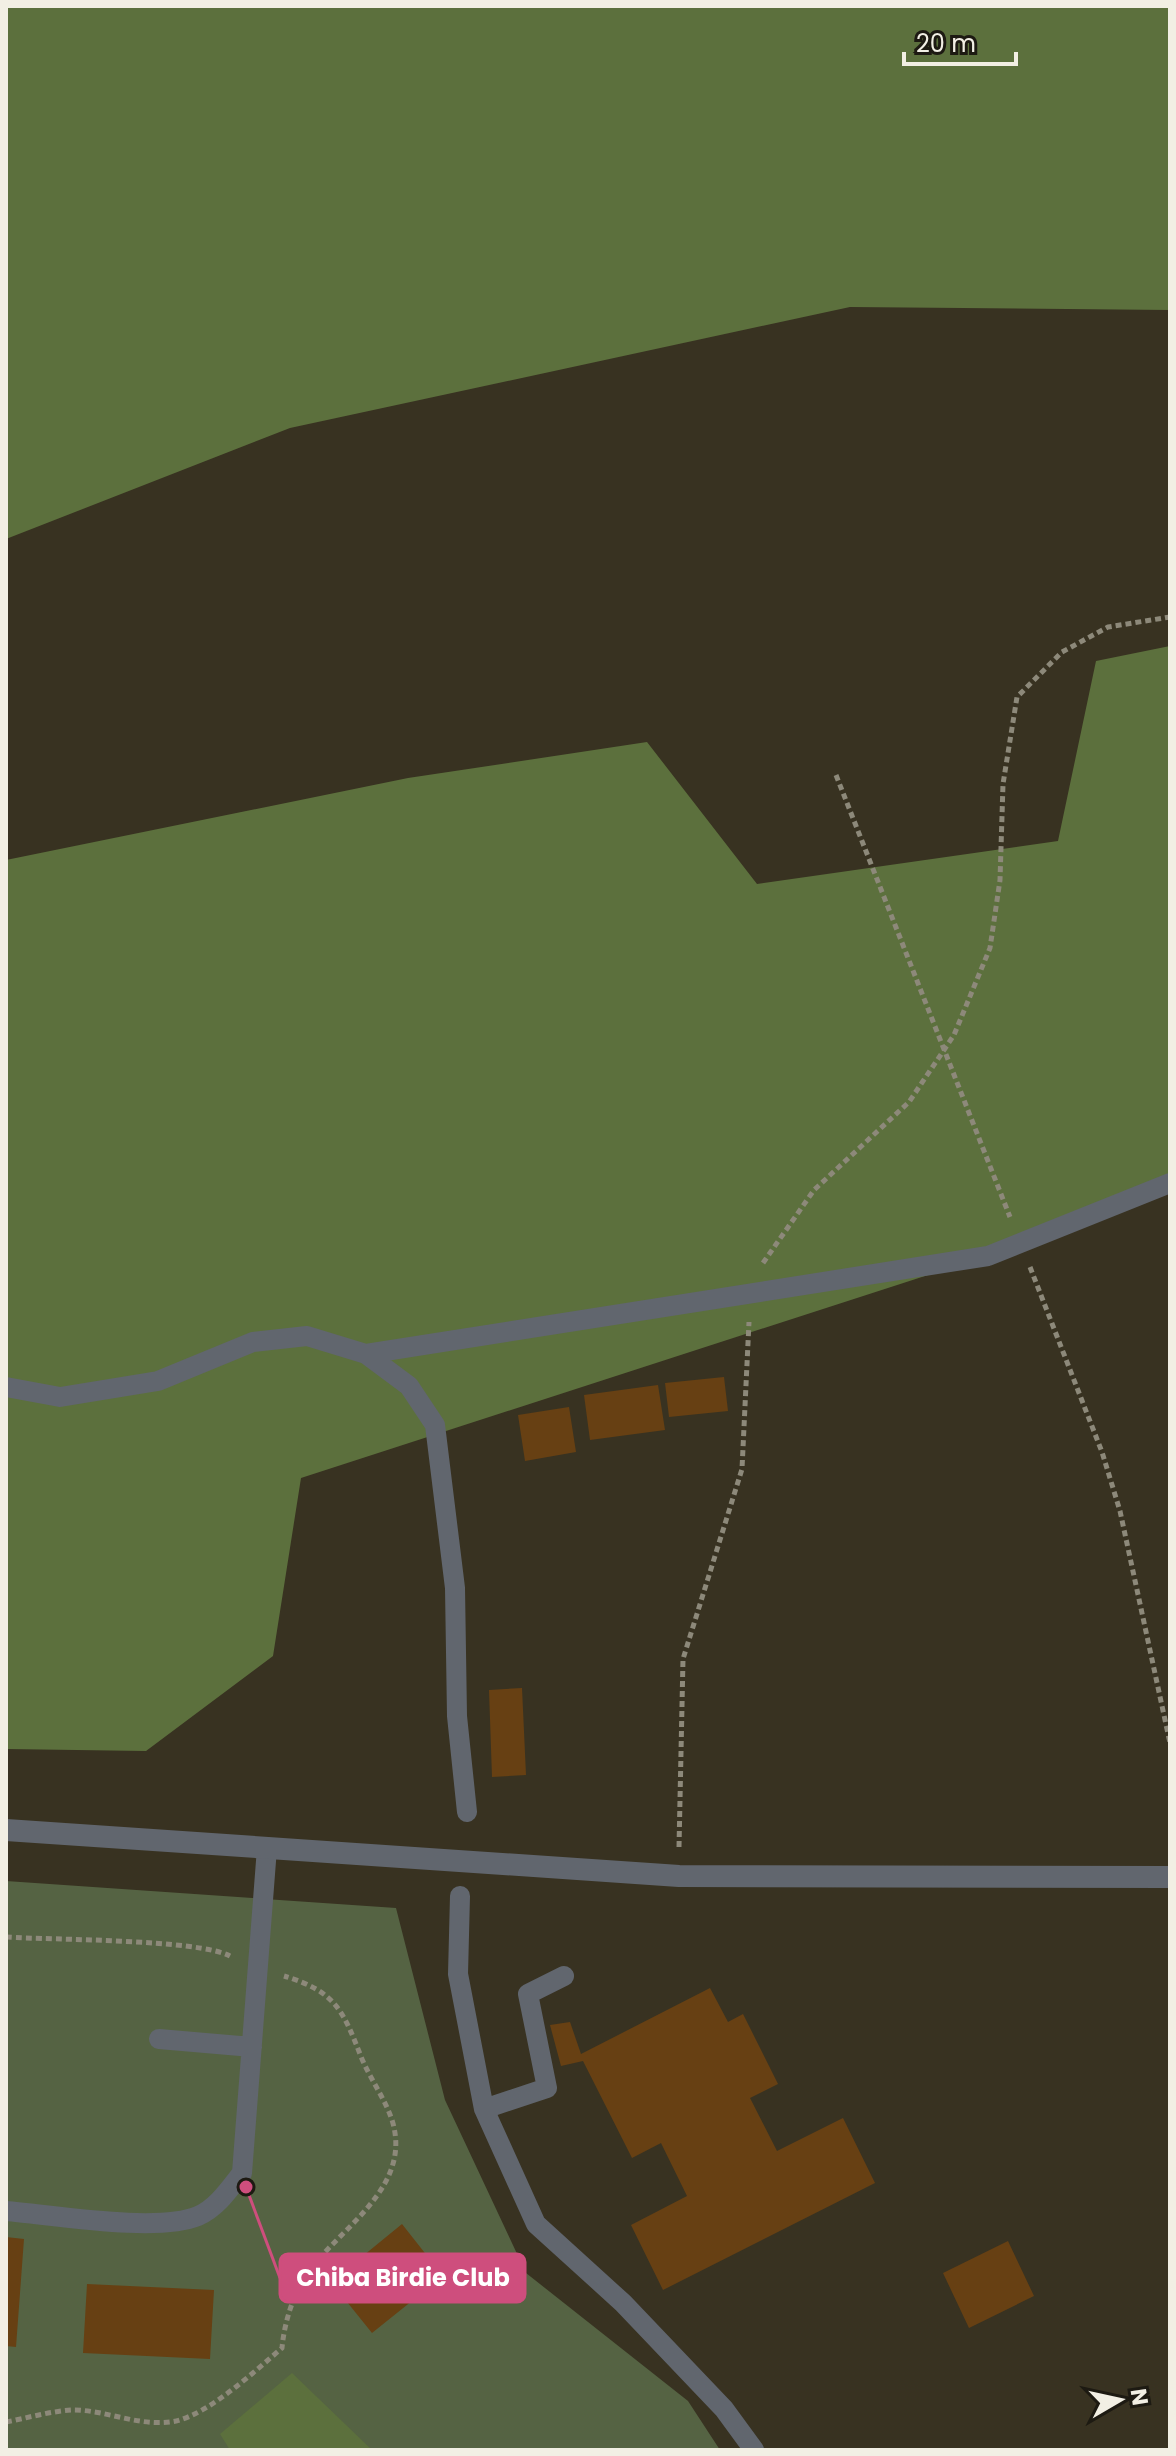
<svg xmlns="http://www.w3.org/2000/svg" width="1176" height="2456" viewBox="0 0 1176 2456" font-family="Poppins,sans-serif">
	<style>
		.green { fill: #556343 }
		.forest { fill: #5c703d }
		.building { fill: #674013 }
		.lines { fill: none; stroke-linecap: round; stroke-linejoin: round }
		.path { stroke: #8d897a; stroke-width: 5; stroke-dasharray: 6 4; stroke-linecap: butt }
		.service { stroke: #61666e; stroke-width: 20 }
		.minor { stroke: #61666e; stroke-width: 22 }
		.leader { fill: none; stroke: #ce4e7d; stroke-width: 3 }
		.callout-dot { fill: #ce4e7d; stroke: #1d1a12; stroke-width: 3 }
		.callout { fill: #ce4e7d; stroke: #ce4e7d; stroke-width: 3 }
		.callout-label { font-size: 24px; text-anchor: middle; font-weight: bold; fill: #fff }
	</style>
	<rect width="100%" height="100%" fill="#383221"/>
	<path class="green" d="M6,1881L396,1908L445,2100L526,2273L688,2401L720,2450H6Z"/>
	<path class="forest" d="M6,6H1170V310L850,307L290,428L6,539Z
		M1170,646V1183L1064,1231L301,1478L273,1656L146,1751L6,1749V860L408,778L647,742L757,884L1058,841L1096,661Z
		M292,2373L372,2450H230L220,2434Z"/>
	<path class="building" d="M724,1377L728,1411L669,1417L665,1383Z
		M658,1385L665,1430L590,1440L584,1395Z
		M569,1407L576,1452L525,1461L518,1415Z
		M522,1688L526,1775L492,1777L489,1690Z
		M710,1988L728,2022L743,2014L778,2084L750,2098L777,2151L843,2118L875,2183L663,2290L631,2225L687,2196L661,2143L632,2158L583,2061L561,2066L550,2025L570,2022L581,2054Z
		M402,2224L443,2276L372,2333L331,2282Z
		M6,2237L24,2239L16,2347L6,2346Z
		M1008,2241L1034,2296L969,2328L943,2273Z
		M87,2284L214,2290L210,2359L83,2353Z"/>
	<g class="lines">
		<path class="path" d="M836,775L1010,1217
			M763,1263L814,1190L909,1102L954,1035L990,948L1000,880L1003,784L1017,697L1062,652L1108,627L1170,617
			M1030,1267L1102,1452L1120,1511L1170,1743
			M679,1847L683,1659L742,1469L749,1322
			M6,1937C51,1940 198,1939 230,1956
			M6,2422C27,2418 51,2411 73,2410C108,2410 140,2428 176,2421C210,2413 255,2371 282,2348C284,2325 292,2298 304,2278C335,2230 414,2190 392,2120C385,2099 371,2080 362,2059C343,2011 337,1992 284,1976"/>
		<path class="service" d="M366,1354L988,1256L1170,1183
			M6,1387L60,1397L158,1381L253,1342L307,1336L366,1354L409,1386L435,1425L455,1588L457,1716L467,1812
			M460,1896L458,1974L484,2109L536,2224L623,2303L724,2409L754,2450
			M159,2039L252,2047
			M484,2109L547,2088L528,1994L564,1976
			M6,2211C54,2215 157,2233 198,2216C217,2208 230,2188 242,2173L267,1848"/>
		<path class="minor" d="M6,1830L679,1876L1170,1877"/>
	</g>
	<path class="leader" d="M246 2187L280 2278"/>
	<circle class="callout-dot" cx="246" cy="2187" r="8"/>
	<rect class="callout" x="280" y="2254" width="245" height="48" rx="8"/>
	<g class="callout-label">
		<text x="403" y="2286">Chiba Birdie Club</text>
	</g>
	<rect width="1176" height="2456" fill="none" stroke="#f2efe4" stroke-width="16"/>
	<g transform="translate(1120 2400) rotate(81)" stroke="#1d1a12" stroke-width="6" paint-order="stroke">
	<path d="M0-6L14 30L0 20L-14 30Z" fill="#f2efe4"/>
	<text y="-12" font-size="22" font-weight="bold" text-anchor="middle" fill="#f2efe4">N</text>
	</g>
	<path d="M904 52v12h112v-12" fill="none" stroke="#f2efe4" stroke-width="4"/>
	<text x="916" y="52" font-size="24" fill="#f2efe4" stroke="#1d1a12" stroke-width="6" paint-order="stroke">20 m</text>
</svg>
